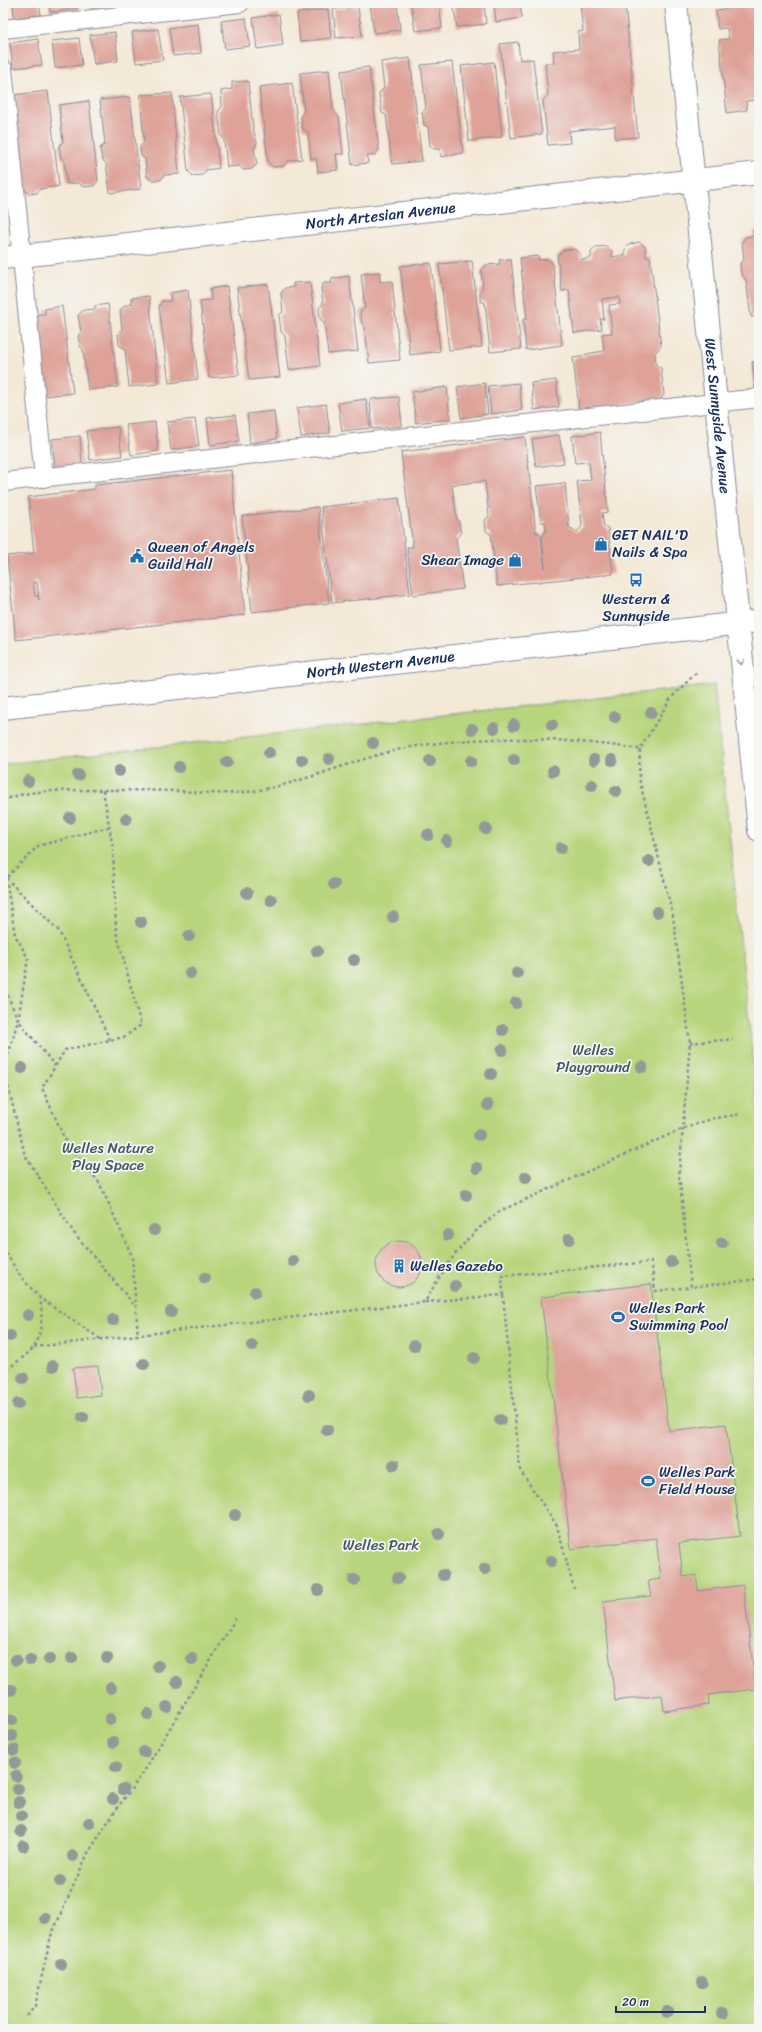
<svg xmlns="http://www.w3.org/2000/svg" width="762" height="2032" viewBox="0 0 762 2032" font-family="Sriracha,sans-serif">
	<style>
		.green { fill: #b7d57c; stroke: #69826d }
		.building { fill: #dea299; fill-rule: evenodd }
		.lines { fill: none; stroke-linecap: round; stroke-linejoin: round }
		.service-casing { stroke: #888c9a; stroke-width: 20 }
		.minor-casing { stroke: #888c9a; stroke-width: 24 }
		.secondary-casing { stroke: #888c9a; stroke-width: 24 }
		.path { stroke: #888c9a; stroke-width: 2.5; stroke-dasharray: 3 3; stroke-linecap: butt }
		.service { stroke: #fff; stroke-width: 18 }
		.minor { stroke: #fff; stroke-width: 22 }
		.secondary { stroke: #fff; stroke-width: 22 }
		.tree { fill: #929998 }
		.oneway { stroke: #8d97ae }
		.labels { text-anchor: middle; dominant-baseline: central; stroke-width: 3.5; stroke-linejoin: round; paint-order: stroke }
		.street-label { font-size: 15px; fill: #1b2f5e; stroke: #f6f6f2 }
		.poi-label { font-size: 15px; fill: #1b2f5e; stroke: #f6f6f2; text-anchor: start }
		.park-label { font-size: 15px; fill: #425866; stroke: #f6f6f2 }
	</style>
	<rect width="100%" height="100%" fill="#f6f6f2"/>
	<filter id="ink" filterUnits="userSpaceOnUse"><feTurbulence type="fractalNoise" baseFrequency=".025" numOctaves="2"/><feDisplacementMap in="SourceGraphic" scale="8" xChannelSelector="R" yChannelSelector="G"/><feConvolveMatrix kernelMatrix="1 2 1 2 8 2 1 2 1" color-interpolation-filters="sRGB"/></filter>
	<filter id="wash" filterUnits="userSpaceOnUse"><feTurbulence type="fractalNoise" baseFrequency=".012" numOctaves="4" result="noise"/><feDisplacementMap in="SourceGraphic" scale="16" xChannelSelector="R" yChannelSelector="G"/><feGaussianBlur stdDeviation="0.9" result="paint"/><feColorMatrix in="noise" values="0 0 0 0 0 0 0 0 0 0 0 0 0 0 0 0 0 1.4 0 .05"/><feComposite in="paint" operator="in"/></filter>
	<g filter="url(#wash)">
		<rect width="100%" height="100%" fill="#f4e8d6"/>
		<path class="green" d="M714,685L759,1120V2029H9L3,1970V764Z"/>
		<g id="blocks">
			<path class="building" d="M13,3H39L41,15L14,18Z
				M49,3H78V9L50,12Z
				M90,3H117V5L90,8Z
				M377,3H397L400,30L374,33L370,4Z
				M411,3H439L442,28L415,31Z
				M453,3H484L486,24L457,27Z
				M494,3H520L522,18L496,22Z
				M540,3H563V4L541,6Z
				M580,3H625L638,137L615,139V126L569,131L570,143L548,145L543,101L548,95L545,63H554L553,51L579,49L578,32L583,31Z
				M726,3H759V100L746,101L747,110L727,113L719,40L729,39L727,28L718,29L716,10L727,9Z
				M358,7L362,36L336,38L333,9Z
				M328,9L331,38L300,42L297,13Z
				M279,14L283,45L257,49L253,18Z
				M246,18L250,46L225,49L221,21Z
				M198,24L201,53L173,56L169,28Z
				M158,29L163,60L136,63L132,32Z
				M115,32L118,61L94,64L90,35Z
				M79,38L82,65L55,68L52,41Z
				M38,39L42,65L13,68L10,43Z
				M518,42L520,60L533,59L542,134L511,138L500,44Z
				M410,58L422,161L392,164L386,115L382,113L379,93L384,88L381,62Z
				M452,62L463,153L441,157L440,149H434L430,146L428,127L424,125L422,112L426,109L421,65Z
				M494,62L502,137L469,141L461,66Z
				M369,67L379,150L375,155L367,156L368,163L352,165L341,71Z
				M329,70L333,109L339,117L343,154H336L338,170L318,172L316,158L311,159L308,132L302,128L301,115L304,111L300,73Z
				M248,81L253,128L257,143L254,149L257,164L252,169L243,170L239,166L227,167L224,140L221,136L218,112L222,106L221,91L232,89V82Z
				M292,83L302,159L288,161L284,166L273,167L268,162L259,87Z
				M48,91L59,186L40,189L37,193L29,194L25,190L22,191L12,95Z
				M172,93L179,174L164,175L161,180H152L147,177L145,159L141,156L140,147L144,142L140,95Z
				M211,94L219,168L206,170L202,175L193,176L188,171L180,97Z
				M130,97L141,189L110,193L106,163L102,160L100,148L105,144L100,100Z
				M89,101L98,181L94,186L83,187L79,183L67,184L64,160L61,158L59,146L63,142L59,105Z
				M759,230V316L751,317L746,280L741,273L740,263L744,260L742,242L746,237L754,236L753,231Z
				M640,242L645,247L646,257H650L661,346L655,353L656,365L661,368L664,395L659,400L579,409L573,358L586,356V354L604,351L602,334L612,333L609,305L620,304L619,297L602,299L604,319H600L602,329L574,333L569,290L562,291L557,256L564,250L574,249L580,253V260L591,258V252L596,247L606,246L612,251V257L625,255V249L630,244Z
				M538,256L539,260L548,259L553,264L562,345L526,350L523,319H527L520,258Z
				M511,259L521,349L490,352L485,303L480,301V291L483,288L481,271L486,265L500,264L499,260Z
				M472,261L482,347L449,350L439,264Z
				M431,263L440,351L410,355L400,266Z
				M379,272L380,282L392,281L400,360L369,363L365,327L362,323L360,312L365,308L361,274Z
				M349,276L358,351L328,354L324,322L320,319L319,308L323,304L321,288L324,283H332L331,279Z
				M310,282L320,366L289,370L285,336L281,332L279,315L283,312L281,293L285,288L294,287L293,283Z
				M268,284L280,377L249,380L237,288Z
				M227,286L239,375L209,378L200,301L211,300L210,289Z
				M188,290L198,379L169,383L159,306L162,301H171L170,293Z
				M149,296L158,384L129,387L125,349L119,345L118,333L122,329L120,311L124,306L132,304L131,298Z
				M108,304L118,387L88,390L83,350L80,346L78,336L81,332L78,315L84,310L95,309V306Z
				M62,306L73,393L44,396L36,321L39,314H45V309Z
				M759,361V388H755L752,362Z
				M556,380L559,407L534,410L531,383Z
				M485,383L488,414L461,418L457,387Z
				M519,383L522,410L491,414L488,386Z
				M447,387L450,419L416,423L412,392Z
				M399,397L402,426L372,429L370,399Z
				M366,399L370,428L342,431L338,403Z
				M326,404L330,433L301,437L297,408Z
				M274,411L277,439L250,443L247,414Z
				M235,415L239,441L210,445L207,418Z
				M195,419L199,446L171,450L167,422Z
				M155,422L158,451L131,455L126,425Z
				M118,427L122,456L90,460L86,431Z
				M600,432L608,512L602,513L604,527L608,528L613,574L497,586L491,534L486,531L485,520L489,516L485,481L452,485L457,519L459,522L461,534L456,538L463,589L413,595L407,547H413L401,452L525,437L536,533H540L545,568L542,537L546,531L545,522H541L536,486L565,483L569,527L577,532L582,526L577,481L591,480L589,462L575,463L572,436Z
				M559,435L564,463L536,467L532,439Z
				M80,436L82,464L55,468L52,439Z
				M231,470L245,615L16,640L7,556L34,553L28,497L95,489V485ZM33,582H37L39,600L38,596H35Z
				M399,498L410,594L332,603L321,507Z
				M318,507L329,603L252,612L242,516Z
				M376 1264a23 23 0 1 1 46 0a23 23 0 1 1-46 0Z
				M651,1284L669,1431L726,1424L740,1536L679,1543L683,1577L696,1575L698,1591L743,1585L756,1689L708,1695L709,1705L664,1711L662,1695L615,1701L603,1601L651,1596L648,1581L661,1579L656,1538L571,1549L541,1297Z
				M98,1366L101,1395L77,1398L73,1368Z"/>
		</g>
	</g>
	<g filter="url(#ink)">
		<use href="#blocks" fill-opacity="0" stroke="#888c9a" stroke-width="1"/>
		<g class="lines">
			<g class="service-casing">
				<path id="service" d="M3,29L240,3
					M3,69L44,478
					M3,482L759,398"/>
			</g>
			<g class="minor-casing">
				<g id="minor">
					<path id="s1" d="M676,3L759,830"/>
					<path id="s2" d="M3,258L759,173"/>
				</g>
			</g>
			<g class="secondary-casing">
				<g id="secondary">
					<path id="s3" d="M3,708L759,621"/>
				</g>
			</g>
			<path class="path" d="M696,673L671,698L640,749L639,778L673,916L690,1043L679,1174L691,1287L758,1279
				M103,790L113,849L116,931L141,1025L124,1037L65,1050L42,1088L68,1146L99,1182L132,1256L138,1336
				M3,801C25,790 55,791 79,790C112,790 144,790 177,791C196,792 216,794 235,793C296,789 351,758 411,747C486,734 565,738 640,749
				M6,878L15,935L28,958L18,1020L4,1070L25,1155L74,1233L136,1307
				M6,878L59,931L110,1040
				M3,881L38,846L109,827
				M3,984L18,1020L55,1066
				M690,1043L733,1039
				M3,1248L21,1277L40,1298L102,1340
				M503,1295L520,1470L557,1526L574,1589
				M425,1302L503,1295L502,1276L651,1262L655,1291L691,1287
				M34,1347L425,1302C447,1262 463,1239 500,1211L682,1129L711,1119L741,1114
				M3,1374C12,1364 26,1357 34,1347C42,1335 43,1312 40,1299
				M27,2016L35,2006L51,1936L88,1853L115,1811L143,1773L236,1618"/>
			<use href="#service" class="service"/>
			<use href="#minor" class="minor"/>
			<use href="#secondary" class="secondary"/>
		</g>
		<g class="tree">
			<circle cx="651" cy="713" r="6"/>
			<circle cx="615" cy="717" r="6"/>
			<circle cx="514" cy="725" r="6"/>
			<circle cx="552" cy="725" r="6"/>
			<circle cx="494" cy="728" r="6"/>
			<circle cx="472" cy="729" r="6"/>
			<circle cx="373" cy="743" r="6"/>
			<circle cx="269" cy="753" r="6"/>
			<circle cx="329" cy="759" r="6"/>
			<circle cx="302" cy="760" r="6"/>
			<circle cx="514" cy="760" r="6"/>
			<circle cx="594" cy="760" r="6"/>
			<circle cx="612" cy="760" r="6"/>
			<circle cx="430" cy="761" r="6"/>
			<circle cx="471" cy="761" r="6"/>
			<circle cx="227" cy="762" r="6"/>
			<circle cx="179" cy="767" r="6"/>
			<circle cx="119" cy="771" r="6"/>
			<circle cx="553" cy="771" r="6"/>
			<circle cx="78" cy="775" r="6"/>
			<circle cx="28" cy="781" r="6"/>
			<circle cx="592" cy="785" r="6"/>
			<circle cx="616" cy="791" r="6"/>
			<circle cx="70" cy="818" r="6"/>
			<circle cx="126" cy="819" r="6"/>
			<circle cx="486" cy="829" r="6"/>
			<circle cx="428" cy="835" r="6"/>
			<circle cx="447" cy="841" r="6"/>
			<circle cx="561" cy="848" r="6"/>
			<circle cx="649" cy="861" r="6"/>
			<circle cx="334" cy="884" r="6"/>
			<circle cx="247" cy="893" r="6"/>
			<circle cx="271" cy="900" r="6"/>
			<circle cx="657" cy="912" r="6"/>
			<circle cx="393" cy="917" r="6"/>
			<circle cx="141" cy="922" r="6"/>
			<circle cx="189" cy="936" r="6"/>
			<circle cx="317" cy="951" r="6"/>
			<circle cx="354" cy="960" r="6"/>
			<circle cx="190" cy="973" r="6"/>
			<circle cx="517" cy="973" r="6"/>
			<circle cx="516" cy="1003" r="6"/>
			<circle cx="503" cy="1030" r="6"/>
			<circle cx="502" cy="1050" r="6"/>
			<circle cx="642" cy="1067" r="6"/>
			<circle cx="22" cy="1068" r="6"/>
			<circle cx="491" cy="1074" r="6"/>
			<circle cx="488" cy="1105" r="6"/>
			<circle cx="479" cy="1135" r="6"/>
			<circle cx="477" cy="1168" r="6"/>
			<circle cx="526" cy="1177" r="6"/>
			<circle cx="466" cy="1195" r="6"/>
			<circle cx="154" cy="1230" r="6"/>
			<circle cx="448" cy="1235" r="6"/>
			<circle cx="569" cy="1239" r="6"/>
			<circle cx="722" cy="1243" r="6"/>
			<circle cx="293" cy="1261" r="6"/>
			<circle cx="671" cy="1262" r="6"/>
			<circle cx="205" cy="1278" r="6"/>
			<circle cx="455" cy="1286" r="6"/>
			<circle cx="255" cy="1292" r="6"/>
			<circle cx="171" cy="1312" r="6"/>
			<circle cx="28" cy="1315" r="6"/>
			<circle cx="113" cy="1320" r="6"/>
			<circle cx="10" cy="1336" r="6"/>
			<circle cx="252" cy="1346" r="6"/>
			<circle cx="414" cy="1346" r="6"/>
			<circle cx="474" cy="1358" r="6"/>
			<circle cx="144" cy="1364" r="6"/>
			<circle cx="53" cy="1366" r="6"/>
			<circle cx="23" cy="1378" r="6"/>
			<circle cx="309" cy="1395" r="6"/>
			<circle cx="18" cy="1404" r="6"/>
			<circle cx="83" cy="1417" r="6"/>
			<circle cx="500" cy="1420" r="6"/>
			<circle cx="327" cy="1430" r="6"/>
			<circle cx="394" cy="1465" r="6"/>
			<circle cx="235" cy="1515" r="6"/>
			<circle cx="439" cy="1534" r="6"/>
			<circle cx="551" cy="1561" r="6"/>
			<circle cx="485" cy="1569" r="6"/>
			<circle cx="443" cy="1575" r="6"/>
			<circle cx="398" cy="1578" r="6"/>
			<circle cx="354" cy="1580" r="6"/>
			<circle cx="318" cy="1590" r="6"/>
			<circle cx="72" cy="1658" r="6"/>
			<circle cx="107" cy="1658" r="6"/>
			<circle cx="49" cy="1659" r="6"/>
			<circle cx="192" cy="1659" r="6"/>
			<circle cx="16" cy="1660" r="6"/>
			<circle cx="30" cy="1660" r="6"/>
			<circle cx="158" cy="1666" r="6"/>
			<circle cx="177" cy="1682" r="6"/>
			<circle cx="111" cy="1688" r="6"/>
			<circle cx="11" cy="1690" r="6"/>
			<circle cx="167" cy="1707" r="6"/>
			<circle cx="148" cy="1714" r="6"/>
			<circle cx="110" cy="1719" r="6"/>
			<circle cx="12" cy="1720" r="6"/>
			<circle cx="12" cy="1736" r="6"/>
			<circle cx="113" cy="1742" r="6"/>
			<circle cx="14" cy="1750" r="6"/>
			<circle cx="144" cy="1752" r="6"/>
			<circle cx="15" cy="1763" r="6"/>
			<circle cx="116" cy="1767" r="6"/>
			<circle cx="16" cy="1776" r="6"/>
			<circle cx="18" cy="1789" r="6"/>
			<circle cx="123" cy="1789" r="6"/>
			<circle cx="113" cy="1799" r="6"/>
			<circle cx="19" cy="1802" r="6"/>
			<circle cx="21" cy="1816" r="6"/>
			<circle cx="89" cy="1823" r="6"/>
			<circle cx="21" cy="1831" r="6"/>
			<circle cx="23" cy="1846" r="6"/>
			<circle cx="73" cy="1856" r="6"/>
			<circle cx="60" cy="1881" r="6"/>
			<circle cx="45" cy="1918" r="6"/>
			<circle cx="61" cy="1964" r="6"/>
			<circle cx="702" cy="1982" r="6"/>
			<circle cx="667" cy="2012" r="6"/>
			<circle cx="722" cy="2013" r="6"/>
		</g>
		<defs><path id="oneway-chevron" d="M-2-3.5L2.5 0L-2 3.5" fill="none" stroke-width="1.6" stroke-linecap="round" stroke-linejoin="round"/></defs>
		<use class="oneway" href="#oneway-chevron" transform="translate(741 662) rotate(84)"/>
	</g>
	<defs>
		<g id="shop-bare" transform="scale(1.08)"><path d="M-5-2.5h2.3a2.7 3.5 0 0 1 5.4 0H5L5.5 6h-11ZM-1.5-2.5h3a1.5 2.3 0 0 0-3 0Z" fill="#1f6fb2" stroke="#f6f6f2" stroke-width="2.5" paint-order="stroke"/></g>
		<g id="civic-bare" transform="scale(1.08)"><path d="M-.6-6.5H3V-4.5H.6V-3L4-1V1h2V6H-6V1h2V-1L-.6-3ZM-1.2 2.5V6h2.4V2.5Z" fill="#1f6fb2" stroke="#f6f6f2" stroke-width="2.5" paint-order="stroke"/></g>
		<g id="bus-bare" transform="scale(1.08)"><path d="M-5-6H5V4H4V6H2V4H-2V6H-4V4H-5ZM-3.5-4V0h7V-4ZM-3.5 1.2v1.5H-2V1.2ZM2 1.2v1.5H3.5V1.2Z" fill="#1f6fb2" stroke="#f6f6f2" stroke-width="2.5" paint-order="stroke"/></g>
		<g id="building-bare" transform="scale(1.08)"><path d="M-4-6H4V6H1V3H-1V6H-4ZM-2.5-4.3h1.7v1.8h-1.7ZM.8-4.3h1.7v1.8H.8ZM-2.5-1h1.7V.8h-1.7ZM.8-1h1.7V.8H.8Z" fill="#1f6fb2" stroke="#f6f6f2" stroke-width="2.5" paint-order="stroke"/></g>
		<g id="stadium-bare" transform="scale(1.08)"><path d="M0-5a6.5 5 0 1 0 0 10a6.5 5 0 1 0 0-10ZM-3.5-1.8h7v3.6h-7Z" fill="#1f6fb2" stroke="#f6f6f2" stroke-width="2.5" paint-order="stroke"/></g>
	</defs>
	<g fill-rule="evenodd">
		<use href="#shop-bare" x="601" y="544"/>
		<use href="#civic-bare" x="137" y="556"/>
		<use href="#shop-bare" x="515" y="560"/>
		<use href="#bus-bare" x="636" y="580"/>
		<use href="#building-bare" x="399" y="1266"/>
		<use href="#stadium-bare" x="618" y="1317"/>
		<use href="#stadium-bare" x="648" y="1481"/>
	</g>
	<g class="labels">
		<g class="street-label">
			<text stroke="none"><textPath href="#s2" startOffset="380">North Artesian Avenue</textPath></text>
			<text stroke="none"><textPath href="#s1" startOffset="415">West Sunnyside Avenue</textPath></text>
			<text stroke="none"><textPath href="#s3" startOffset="380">North Western Avenue</textPath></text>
		</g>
		<g class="poi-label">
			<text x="612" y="535">GET NAIL'D<tspan x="612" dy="17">Nails &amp; Spa</tspan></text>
			<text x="148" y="547">Queen of Angels<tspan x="148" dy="17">Guild Hall</tspan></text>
			<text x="504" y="560" text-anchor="end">Shear Image</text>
			<text x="636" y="599" text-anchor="middle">Western &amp;<tspan x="636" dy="17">Sunnyside</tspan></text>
			<text x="410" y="1266">Welles Gazebo</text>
			<text x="629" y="1308">Welles Park<tspan x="629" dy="17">Swimming Pool</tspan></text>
			<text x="659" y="1472">Welles Park<tspan x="659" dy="17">Field House</tspan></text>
		</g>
		<g class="park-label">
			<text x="593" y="1050">Welles<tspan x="593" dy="17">Playground</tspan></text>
			<text x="108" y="1148">Welles Nature<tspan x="108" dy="17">Play Space</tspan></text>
			<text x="381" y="1545">Welles Park</text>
		</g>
	</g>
	<rect width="762" height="2032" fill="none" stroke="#f6f6f2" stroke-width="16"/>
	<path d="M616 2006v6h89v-6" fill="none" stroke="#1b2f5e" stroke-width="2"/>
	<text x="622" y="2006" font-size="12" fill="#1b2f5e" stroke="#f6f6f2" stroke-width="3" paint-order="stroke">20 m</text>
</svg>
